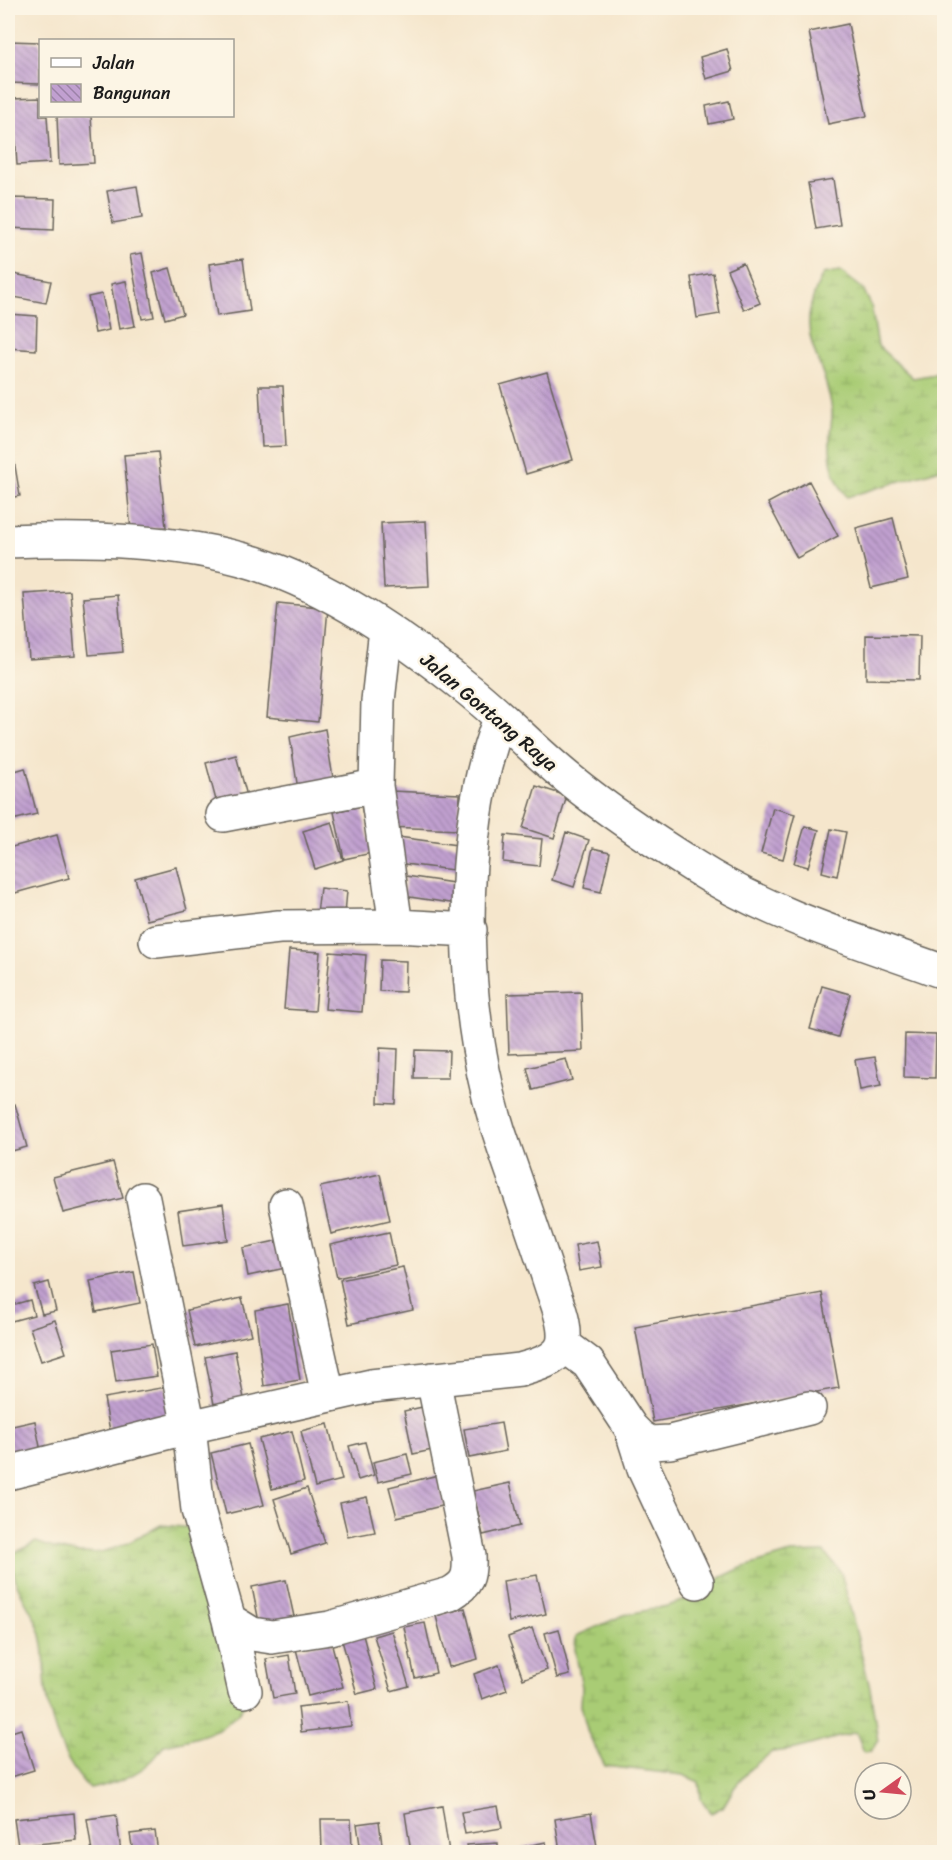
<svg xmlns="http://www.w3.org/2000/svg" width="952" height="1860" viewBox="0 0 952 1860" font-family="Sriracha,sans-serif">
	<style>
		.wetland { fill: url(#wetland-marsh); stroke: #627448; stroke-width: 1.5 }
		.building { fill: url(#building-back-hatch) }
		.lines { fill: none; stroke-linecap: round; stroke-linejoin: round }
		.minor-casing { stroke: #68635a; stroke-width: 36 }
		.minor { stroke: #fff; stroke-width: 33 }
		.labels { text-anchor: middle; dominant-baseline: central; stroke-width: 5; stroke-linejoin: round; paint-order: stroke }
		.street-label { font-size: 20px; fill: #1c1c1c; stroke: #fcf5e5 }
	</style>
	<defs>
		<pattern id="wetland-marsh" width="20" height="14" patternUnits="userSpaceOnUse" patternTransform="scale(1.5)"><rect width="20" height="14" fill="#a9cc75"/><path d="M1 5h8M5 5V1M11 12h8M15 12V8" fill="none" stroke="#91af65"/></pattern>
		<pattern id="building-back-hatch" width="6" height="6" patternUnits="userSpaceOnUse" patternTransform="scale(1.5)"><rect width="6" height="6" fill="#c1a0d0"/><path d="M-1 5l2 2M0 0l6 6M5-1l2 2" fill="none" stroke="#9c82a8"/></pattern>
	</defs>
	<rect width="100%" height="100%" fill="#fcf5e5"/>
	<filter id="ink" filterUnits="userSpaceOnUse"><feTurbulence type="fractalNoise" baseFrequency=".0167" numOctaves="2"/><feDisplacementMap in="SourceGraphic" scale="12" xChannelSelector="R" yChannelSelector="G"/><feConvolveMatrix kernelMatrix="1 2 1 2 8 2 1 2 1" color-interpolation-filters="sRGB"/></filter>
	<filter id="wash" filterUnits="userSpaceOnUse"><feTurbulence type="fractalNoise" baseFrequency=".008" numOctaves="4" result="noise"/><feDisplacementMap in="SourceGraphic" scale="24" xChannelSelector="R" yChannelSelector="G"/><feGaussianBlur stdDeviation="1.35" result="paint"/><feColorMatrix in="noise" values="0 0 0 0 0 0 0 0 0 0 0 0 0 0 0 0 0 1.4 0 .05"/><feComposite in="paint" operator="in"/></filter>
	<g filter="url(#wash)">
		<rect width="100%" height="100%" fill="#f5e6cc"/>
		<path class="wetland" d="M840,271L863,289L871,305L878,346L913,378L935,374L944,367V468L847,497C833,478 829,461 830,437C830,428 833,418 832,410C824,351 790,338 823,274Z
			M161,1525L194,1528L253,1688C235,1731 206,1736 164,1745C149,1772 119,1783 90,1789C64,1763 51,1726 46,1690C44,1671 46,1654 41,1635C32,1603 12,1593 12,1554L36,1542C91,1563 112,1553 161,1525Z
			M824,1552L841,1572L870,1688L878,1741L871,1751L864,1752L856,1732L796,1749L772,1752L750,1769L734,1788L723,1807L711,1813L701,1799L699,1782L683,1775L605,1766L588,1733L581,1706L582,1687L575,1649L576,1636L624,1615L667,1606L695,1597L718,1579L741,1568L791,1553Z"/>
		<g id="blocks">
			<path class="building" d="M848,24L867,116L828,124L809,32Z
				M8,41L40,42V84L8,83Z
				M727,49L733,71L706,79L700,57Z
				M40,97V116H47L50,163L17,165L13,98Z
				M729,101L733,119L709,124L706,106Z
				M57,116H91L94,163L59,165Z
				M833,179L840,225L816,229L808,183Z
				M137,186L142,218L113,223L107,191Z
				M8,198L55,199L54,230L8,228Z
				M142,253L154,317L142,319L130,255Z
				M243,259L250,311L217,316L209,264Z
				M743,263L760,303L744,310L727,270Z
				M170,268L183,314L165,319L153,273Z
				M8,273L51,281L46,303L8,296Z
				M713,273L720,314L697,318L691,277Z
				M126,281L135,326L119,329L111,284Z
				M102,294L109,330L95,333L88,297Z
				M8,314L37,316L36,350L8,348Z
				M547,372L573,460L526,474L500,385Z
				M259,386H283L286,446L262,447Z
				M158,452L166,527L131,531L124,455Z
				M14,460L20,496L8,498V461Z
				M809,481L838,536L797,558L768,503Z
				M893,518L908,579L871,588L856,528Z
				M426,521L429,586L384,588L381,523Z
				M70,591L75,656L29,659L24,594Z
				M118,595L123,652L89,655L83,598Z
				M278,603L328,608L318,722L267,717Z
				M866,635L920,636L919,680L866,679Z
				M325,729L334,784L298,790L290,737Z
				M236,755L247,796L217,804L206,763Z
				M25,768L37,814L8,821V773Z
				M536,786L567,796L554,838L523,828Z
				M390,791L460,794L459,830L389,827Z
				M361,806L372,853L344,859L334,812Z
				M773,808L795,814L783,859L761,853Z
				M332,822L343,860L315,869L303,831Z
				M805,826L819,830L808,867L794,863Z
				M831,829L846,832L837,876L822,872Z
				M566,832L589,840L574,887L552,880Z
				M57,835L69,878L8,895V848Z
				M505,835L542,839L539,866L503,862Z
				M391,836L464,846L461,871L388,862Z
				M593,848L610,852L601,892L584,888Z
				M176,867L187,910L147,920L135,878Z
				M406,876L467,885L464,905L403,896Z
				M320,888L347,891L344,925L316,922Z
				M289,950L320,952L315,1011L284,1009Z
				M330,952L366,955L362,1012L325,1009Z
				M380,960L406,961L405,992L379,991Z
				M822,986L850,994L838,1037L810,1029Z
				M581,992L583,1051L509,1054L507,994Z
				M905,1034L936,1035L935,1078L904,1077Z
				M380,1048L398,1049L396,1104L378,1103Z
				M415,1050L449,1051L448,1078H414Z
				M875,1057L881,1086L860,1090L855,1060Z
				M566,1059L572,1080L533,1090L527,1068Z
				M15,1104L27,1147L8,1152V1107Z
				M113,1162L123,1198L63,1213L53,1177Z
				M380,1174L390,1220L331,1234L320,1187Z
				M223,1204L228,1240L183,1246L178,1211Z
				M389,1232L396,1265L337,1278L330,1245Z
				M285,1239L290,1267L248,1276L243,1248Z
				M597,1241L602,1267L579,1271L575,1245Z
				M403,1267L413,1310L349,1324L340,1280Z
				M134,1272L140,1303L96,1312L90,1281Z
				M49,1282L56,1311L42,1314L34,1286Z
				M822,1293L839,1388L653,1422L635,1327Z
				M242,1298L251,1335L195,1347L187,1310Z
				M30,1300L34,1315L8,1322V1306Z
				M288,1304L300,1380L264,1386L255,1310Z
				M55,1320L66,1353L41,1361L30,1328Z
				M152,1344L157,1376L116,1382L111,1350Z
				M235,1351L246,1409L216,1415L205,1357Z
				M166,1387L172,1419L110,1431L104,1398Z
				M427,1406L437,1449L413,1454L404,1411Z
				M35,1421L42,1457L8,1463V1427Z
				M501,1423L506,1451L469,1458L464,1429Z
				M328,1424L342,1480L315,1487L301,1431Z
				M292,1431L304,1481L272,1489L259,1439Z
				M365,1442L374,1475L358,1480L349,1446Z
				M248,1444L264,1505L226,1514L211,1453Z
				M407,1454L412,1474L378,1482L373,1462Z
				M438,1475L445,1505L397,1517L389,1487Z
				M510,1483L520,1526L483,1535L473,1491Z
				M307,1488L325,1543L291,1554L274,1499Z
				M367,1497L375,1532L348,1537L340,1503Z
				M537,1575L546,1614L509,1622L503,1581Z
				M286,1580L296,1626L261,1632L252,1587Z
				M465,1608L478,1659L449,1667L436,1616Z
				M425,1623L436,1673L415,1678L404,1627Z
				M532,1628L547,1670L523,1679L508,1637Z
				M559,1629L570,1675L557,1678L545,1633Z
				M362,1631L377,1689L357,1694L341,1637Z
				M392,1631L409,1686L391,1691L374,1636Z
				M331,1641L343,1687L308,1696L296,1649Z
				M289,1655L295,1694L273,1698L266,1659Z
				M499,1665L507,1690L482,1699L474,1674Z
				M348,1701L351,1726L301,1732L298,1707Z
				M21,1729L34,1770L11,1777L8,1765V1733Z
				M442,1806L449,1852H411L405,1813Z
				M498,1806L502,1828L465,1834L461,1812Z
				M74,1813L76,1840L18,1846L14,1819Z
				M591,1813L598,1852H560L555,1819Z
				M116,1815L121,1852H92L87,1819Z
				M321,1819H351L352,1852H322Z
				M379,1821L383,1852H361L357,1824Z
				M155,1831L158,1852H133L130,1834Z
				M546,1842L548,1852H523L522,1847Z
				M498,1843V1852H468L467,1845Z"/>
		</g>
	</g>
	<g filter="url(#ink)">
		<use href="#blocks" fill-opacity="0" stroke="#68635a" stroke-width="1.5"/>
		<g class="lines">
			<g class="minor-casing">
				<path id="minor" d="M8,541C89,538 177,539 255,563C332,588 402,637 465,687C501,715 533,750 569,779C608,811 652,840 695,867C770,915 861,942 944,972
					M386,629L378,701L376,786L396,926
					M223,815L376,786
					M156,941L279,927L396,926L470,930
					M143,1199L189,1427L198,1510L229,1620L245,1691
					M286,1205L328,1395
					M564,1345L588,1363L631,1428L640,1437L650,1443L670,1442L809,1408
					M631,1428L644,1469L697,1582
					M8,1473L189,1427L371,1386L520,1370C537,1365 564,1359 564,1337C565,1320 556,1301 551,1285C536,1239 520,1193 504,1147C461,1027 453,839 500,719
					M229,1620L252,1634L272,1637L330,1628L450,1594C468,1584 470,1576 469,1556L433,1379"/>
			</g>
			<use href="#minor" class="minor"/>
		</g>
	</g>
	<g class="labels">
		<g class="street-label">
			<text transform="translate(489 712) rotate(40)">Jalan Gontang Raya</text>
		</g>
	</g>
	<rect width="952" height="1860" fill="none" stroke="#fcf5e5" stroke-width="30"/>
	<rect x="39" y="39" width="195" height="78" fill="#fcf5e5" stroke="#a29e95" stroke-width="1.5"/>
	<rect x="51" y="58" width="30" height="9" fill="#ffffff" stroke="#a29e95" stroke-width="1.5"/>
	<text x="93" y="69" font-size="18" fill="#1c1c1c">Jalan</text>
	<rect x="51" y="84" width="30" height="18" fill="url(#building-back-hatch)" stroke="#a29e95" stroke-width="1.5"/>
	<text x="93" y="99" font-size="18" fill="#1c1c1c">Bangunan</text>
	<g transform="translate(883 1791) rotate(255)"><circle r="28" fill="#fcf5e5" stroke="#a29e95" stroke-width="1.5"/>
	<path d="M0-4.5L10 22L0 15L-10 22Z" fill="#d1495b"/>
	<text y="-9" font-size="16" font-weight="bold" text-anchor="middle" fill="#1c1c1c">U</text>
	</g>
</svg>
